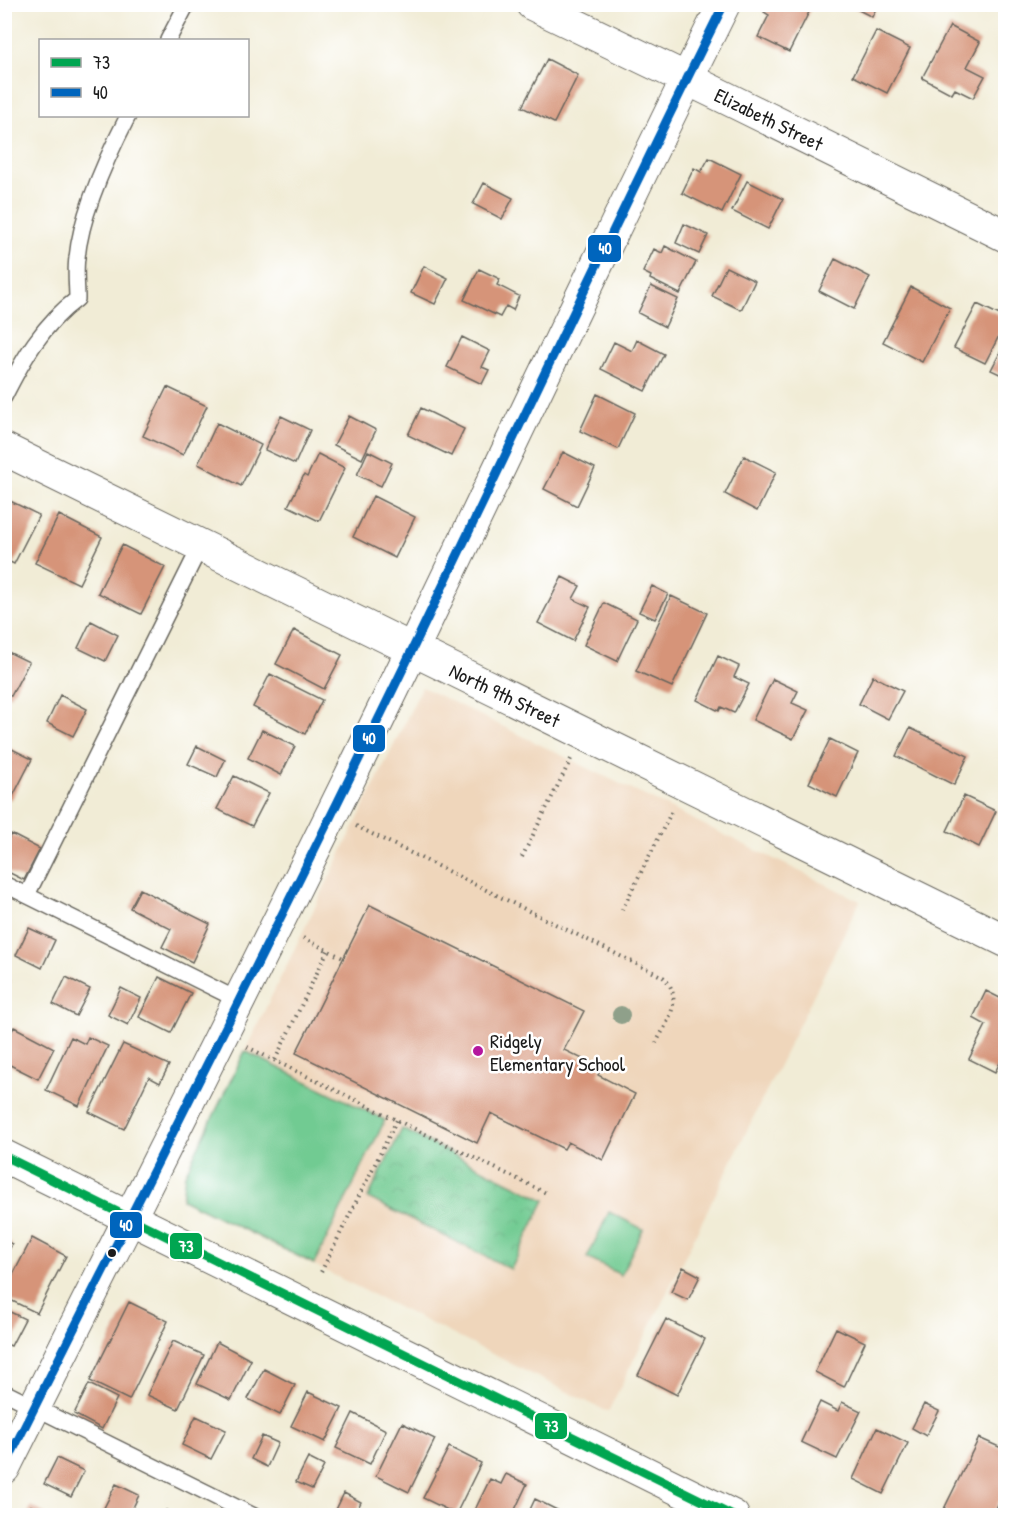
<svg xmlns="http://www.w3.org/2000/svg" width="1010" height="1520" viewBox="0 0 1010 1520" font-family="'Patrick Hand',sans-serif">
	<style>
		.built { fill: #efd6bb }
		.grass { fill: #71cb92; stroke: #467457; stroke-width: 1.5 }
		.park { fill: url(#park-crowns); stroke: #467457; stroke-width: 1.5 }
		.building { fill: #d69479 }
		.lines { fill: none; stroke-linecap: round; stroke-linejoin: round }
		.service-casing { stroke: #67655d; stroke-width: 18 }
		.minor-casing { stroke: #67655d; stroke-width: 34 }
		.path { stroke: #67655d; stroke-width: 4; stroke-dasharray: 1.5 4.5; stroke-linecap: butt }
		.service { stroke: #fff; stroke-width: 15 }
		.minor { stroke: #fff; stroke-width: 32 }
		.bus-1-casing { stroke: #fff; stroke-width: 14 }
		.bus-2-casing { stroke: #fff; stroke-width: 14 }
		.bus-1 { stroke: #00a651; stroke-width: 9 }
		.bus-2 { stroke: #0065bd; stroke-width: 9 }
		.tree { fill: #8fa08a }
		.poi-dot { fill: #b5179e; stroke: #fff; stroke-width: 2 }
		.bus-dot { fill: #1c1c1c; stroke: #fff; stroke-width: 2 }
		.labels { text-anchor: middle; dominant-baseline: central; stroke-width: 5; stroke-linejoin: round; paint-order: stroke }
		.street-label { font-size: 20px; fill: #1c1c1c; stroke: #fff }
		.poi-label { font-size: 20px; fill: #1c1c1c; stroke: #fff; text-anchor: start }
		.line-badge { stroke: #fff; stroke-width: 2 }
		.badge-label { font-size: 16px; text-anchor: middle; font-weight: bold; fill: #fff }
	</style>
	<defs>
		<pattern id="park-crowns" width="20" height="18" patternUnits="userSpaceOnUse" patternTransform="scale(1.5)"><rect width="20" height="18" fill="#71cb92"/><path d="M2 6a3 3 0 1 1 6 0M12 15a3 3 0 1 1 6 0" fill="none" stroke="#61ae7d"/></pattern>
	</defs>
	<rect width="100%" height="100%" fill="#fff"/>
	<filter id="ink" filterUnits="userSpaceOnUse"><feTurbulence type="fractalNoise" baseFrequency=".0167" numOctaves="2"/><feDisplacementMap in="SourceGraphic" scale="12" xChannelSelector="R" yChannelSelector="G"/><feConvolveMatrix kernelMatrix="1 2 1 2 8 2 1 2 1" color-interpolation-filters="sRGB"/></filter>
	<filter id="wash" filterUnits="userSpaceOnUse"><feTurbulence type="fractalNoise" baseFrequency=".008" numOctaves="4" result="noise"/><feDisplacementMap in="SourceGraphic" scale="24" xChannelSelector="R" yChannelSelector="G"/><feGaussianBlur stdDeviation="1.35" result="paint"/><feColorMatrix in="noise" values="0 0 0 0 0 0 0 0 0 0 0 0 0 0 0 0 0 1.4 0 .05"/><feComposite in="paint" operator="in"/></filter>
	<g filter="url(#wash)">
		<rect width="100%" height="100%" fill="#f1ecd6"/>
		<path class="built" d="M422,687L860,901L608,1412L181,1199L185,1174Z"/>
		<path class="grass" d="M245,1051L385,1120L314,1264L182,1199L185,1174Z
			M609,1212L643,1229L621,1275L587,1258Z"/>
		<path class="park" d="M402,1129L545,1200L511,1269L368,1198Z"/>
		<g id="blocks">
			<path class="building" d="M767,4H813L789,52L758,37L769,15L764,12Z
				M847,4H878L872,17Z
				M950,26L980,42L967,67L985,76L973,98L955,89L952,94L922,78Z
				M876,31L910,48L887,93L853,76Z
				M547,59L578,75L554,123L522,107Z
				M709,158L741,174L722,213L682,193L694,168L701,172Z
				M747,181L783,199L768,229L732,211Z
				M484,183L513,198L502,219L473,204Z
				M684,224L708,235L699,254L676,243Z
				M665,246L696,262L680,294L650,279L651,276L643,272L654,249L662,253Z
				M835,259L870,277L854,309L819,291Z
				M424,266L448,278L435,304L411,293Z
				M726,267L755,281L741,310L712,296Z
				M479,269L500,279L497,285L519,296L513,310L506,306L500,317L464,300Z
				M651,286L678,299L665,327L638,313Z
				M911,287L950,308L922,362L883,342Z
				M977,304L1006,318V322L985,363L954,348Z
				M462,337L490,351L482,367L489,370L482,384L447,367Z
				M637,340L664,354L645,391L601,369L614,342L632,351Z
				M1006,341V377L991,370Z
				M167,387L207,406L183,455L143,436Z
				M597,394L635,413L618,449L580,431Z
				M421,408L464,429L451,456L408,435Z
				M281,416L310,430L295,464L265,450Z
				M349,416L376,430L362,459L334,445Z
				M217,423L261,445L241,486L198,464Z
				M368,451L392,463L381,486L357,475Z
				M563,452L595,468L577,506L544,489Z
				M318,454L345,468L319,521L288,506L304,475L307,477Z
				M744,456L776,472L757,511L725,494Z
				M373,496L415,517L395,558L353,537Z
				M4,498L39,515L14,564L4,559Z
				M59,515L102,537L79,584L35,563Z
				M122,545L165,567L141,614L98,593Z
				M562,577L580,586L573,599L590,607L573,641L538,623Z
				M652,586L668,594L655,619L639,612Z
				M671,596L707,613L672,687L636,671Z
				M604,603L637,619L617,661L584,645Z
				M91,621L118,635L105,661L78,648Z
				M294,630L342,655L324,689L276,664Z
				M4,650L29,662L11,696L4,693Z
				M718,656L739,666L734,677L749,684L734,713L721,707L719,711L697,700Z
				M270,674L322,700L305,734L253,707Z
				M873,676L903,691L888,719L859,704Z
				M773,679L798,691L792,703L808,710L793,739L753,720Z
				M60,695L87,709L73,736L47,723Z
				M910,728L968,756L954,785L896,756Z
				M262,730L295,746L281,775L248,758Z
				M830,739L858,753L837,797L809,783Z
				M4,745L32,759L11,800L4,796Z
				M197,746L225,760L217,777L188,764Z
				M234,776L269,793L252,826L217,809Z
				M964,796L996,811L979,847L947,831Z
				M11,834L40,849L24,880L4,870V847Z
				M140,889L210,924L192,962L162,947L171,929L130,908Z
				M370,905L584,1011L564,1050L601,1068L598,1075L635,1094L603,1160L568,1142L564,1149L491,1113L477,1143L296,1053Z
				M29,928L55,940L42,968L16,955Z
				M66,977L90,989L76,1016L53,1004Z
				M159,977L191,993L171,1033L139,1017Z
				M4,979L10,982L4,993Z
				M121,988L141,998L128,1025L108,1015Z
				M986,991L1006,1001V1051L995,1072L969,1059L986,1025L973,1018Z
				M14,1027L54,1048L38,1079L4,1062V1046Z
				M71,1037L85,1044L88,1037L108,1046L79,1106L46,1090Z
				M123,1044L169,1065L160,1083L149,1077L124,1129L89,1112Z
				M32,1238L66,1256L37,1313L4,1297V1292Z
				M4,1240L12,1244L4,1260Z
				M683,1267L700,1276L688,1300L671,1292Z
				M129,1302L168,1321L129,1400L90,1381Z
				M4,1309L25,1319L11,1346L4,1343Z
				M666,1319L705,1339L677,1395L638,1375Z
				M836,1328L865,1342L844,1387L815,1372Z
				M173,1341L204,1355L178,1409L147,1395Z
				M217,1342L251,1360L231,1400L197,1384Z
				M264,1369L295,1385L280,1415L248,1399Z
				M89,1384L117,1398L102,1429L74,1414Z
				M308,1392L342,1408L325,1442L291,1426Z
				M820,1402L838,1411L842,1402L861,1411L837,1459L801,1442Z
				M924,1404L939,1411L926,1436L912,1428Z
				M353,1413L386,1430L370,1464L336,1448Z
				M196,1416L226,1430L211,1459L182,1445Z
				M402,1423L435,1439L409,1492L376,1476Z
				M877,1428L908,1443L883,1494L853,1479Z
				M262,1436L278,1443L267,1467L251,1459Z
				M979,1438L1006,1450V1489L992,1516H952L943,1511Z
				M449,1447L481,1463L456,1514L423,1498Z
				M57,1458L84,1471L71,1497L44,1484Z
				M308,1458L324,1466L312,1489L296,1482Z
				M506,1474L527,1484L512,1516H472L490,1479L501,1484Z
				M116,1484L139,1495L129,1516H110L102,1512Z
				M344,1493L361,1502L354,1516H333Z
				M535,1499L569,1516H527Z
				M31,1506L49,1516H27Z
				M166,1510L177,1516H164Z"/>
		</g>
	</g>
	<g filter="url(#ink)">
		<use href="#blocks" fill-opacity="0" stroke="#67655d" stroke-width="1.5"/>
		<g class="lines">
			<g class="service-casing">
				<path id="service" d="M168,40L187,4
					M4,397C23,359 43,324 77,299C77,286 75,271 77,258C81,213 108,155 128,116
					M4,884L240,1001
					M27,895L201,545
					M4,1392L254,1516"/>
			</g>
			<g class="minor-casing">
				<path id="minor" d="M532,4L712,91L1006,236
					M4,449L1006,941
					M4,1156L733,1516
					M4,1468C141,1194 281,922 414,646C517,432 618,217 724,4"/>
			</g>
			<path class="path" d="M356,826L663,977C685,998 667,1022 656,1043
				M522,857L571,759
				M622,910L673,809
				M303,938L343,958
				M247,1047L548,1194
				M275,1060L328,950
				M321,1272L397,1120"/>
			<use href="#service" class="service"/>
			<use href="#minor" class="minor"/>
			<g class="bus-1-casing">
				<path id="bus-1" d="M4,1156L733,1516"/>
			</g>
			<g class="bus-2-casing">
				<path id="bus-2" d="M4,1468C141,1194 281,922 414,646C517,432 618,217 724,4"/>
			</g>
			<use href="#bus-1" class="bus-1"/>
			<use href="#bus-2" class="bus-2"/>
		</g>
		<circle class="tree" cx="621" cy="1015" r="9"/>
	</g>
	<circle class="poi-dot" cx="478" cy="1051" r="6"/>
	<circle class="bus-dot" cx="112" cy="1253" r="5"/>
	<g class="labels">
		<g class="street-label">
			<text transform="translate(769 119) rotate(26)">Elizabeth Street</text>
			<text transform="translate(505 695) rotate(26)">North 9th Street</text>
		</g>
		<g class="poi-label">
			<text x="490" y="1040">Ridgely<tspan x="490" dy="23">Elementary School</tspan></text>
		</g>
	</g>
	<g class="line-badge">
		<rect x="587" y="234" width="35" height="29" rx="6" fill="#0065bd"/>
		<rect x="352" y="724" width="34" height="29" rx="6" fill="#0065bd"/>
		<rect x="109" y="1211" width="34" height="28" rx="6" fill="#0065bd"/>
		<rect x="169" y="1232" width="34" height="28" rx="6" fill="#00a651"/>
		<rect x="534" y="1412" width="34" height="28" rx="6" fill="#00a651"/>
	</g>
	<g class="badge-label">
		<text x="605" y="254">40</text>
		<text x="369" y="744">40</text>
		<text x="126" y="1231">40</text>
		<text x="186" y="1252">73</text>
		<text x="551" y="1432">73</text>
	</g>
	<rect width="1010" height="1520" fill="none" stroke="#fff" stroke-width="24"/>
	<rect x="39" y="39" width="210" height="78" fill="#ffffff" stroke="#a4a4a4" stroke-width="1.5"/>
	<rect x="51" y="58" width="30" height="9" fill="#00a651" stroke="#a4a4a4" stroke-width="1.5"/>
	<text x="93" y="69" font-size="18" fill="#1c1c1c">73</text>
	<rect x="51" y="88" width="30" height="9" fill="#0065bd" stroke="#a4a4a4" stroke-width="1.5"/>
	<text x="93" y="99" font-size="18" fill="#1c1c1c">40</text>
</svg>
